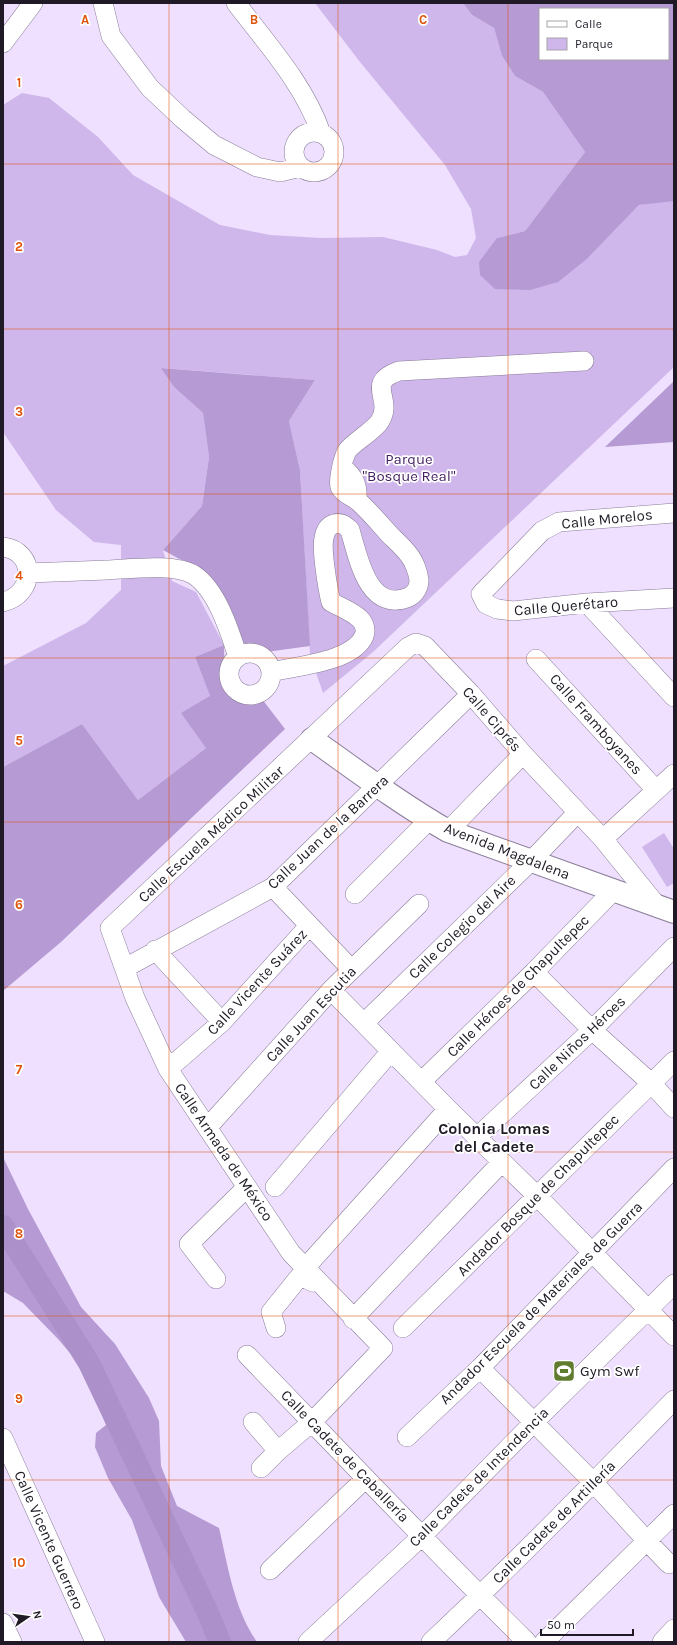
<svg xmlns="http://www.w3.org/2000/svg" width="677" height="1645" viewBox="0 0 677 1645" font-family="Karla,sans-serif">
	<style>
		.green { fill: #cfb6eb }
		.forest { fill: #b69ad4; fill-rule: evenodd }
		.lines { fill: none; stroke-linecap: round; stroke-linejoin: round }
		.river { stroke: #ab90c9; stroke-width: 22 }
		.minor-casing { stroke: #897c97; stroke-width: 20 }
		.major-casing { stroke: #897c97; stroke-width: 24 }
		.minor { stroke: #fff; stroke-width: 19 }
		.major { stroke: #fff; stroke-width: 22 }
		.grid { fill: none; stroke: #de560d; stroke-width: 1; stroke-opacity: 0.55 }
		.labels { text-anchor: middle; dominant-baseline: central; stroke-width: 3.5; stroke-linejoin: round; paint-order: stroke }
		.park-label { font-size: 15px; fill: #431e62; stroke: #fff }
		.street-label { font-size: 15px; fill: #1f1a25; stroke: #fff }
		.poi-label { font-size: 15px; fill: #1f1a25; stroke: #fff; text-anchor: start }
		.neighbourhood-label { font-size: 16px; font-weight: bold; fill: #1f1a25; stroke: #fff }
		.grid-label { font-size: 13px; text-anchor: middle; font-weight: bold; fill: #de560d; stroke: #fff; stroke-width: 3.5; stroke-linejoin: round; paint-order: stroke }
	</style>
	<rect width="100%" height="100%" fill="#eee0fe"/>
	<path class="green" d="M315,3H463L472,15L494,28L502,56L515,76L543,92L585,152L525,231L497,238L588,258L639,205L673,200L674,201V367L373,652L323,693L310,655L300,470L289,421L315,380L162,368L174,387L203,413L209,457L202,506L163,550L172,581L196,592L224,645L195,657L210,696L206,748L138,800L82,724L3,767V666L86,623L121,590V545L94,542L56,510L3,432V105L22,93L49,98L98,137L133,175L220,225L270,235L321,238L383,237L437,250L455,257L467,255L476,238L471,209L445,165L360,62Z
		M664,833L674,849V883L667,887L642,847Z"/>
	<path class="forest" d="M463,3H674V201L639,205L588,258L558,282L530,290L495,289L480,275L479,262L497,238L525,231L585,152L543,92L515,76L502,56L494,28L472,15ZM540,9H668V59H540Z
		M161,368L315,380L289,421L300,470L310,646L266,652L245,648L226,609L194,567L163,550L202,506L209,457L203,413L174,387Z
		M674,381V442L605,447Z
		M224,645L225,690L241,702L262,699L285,729L61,942L3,991V767L82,724L138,800L206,748L181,713L210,696L195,657Z
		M3,1157L28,1209L81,1307L115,1344L149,1398L159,1421L161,1466L177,1506L219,1528C228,1566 234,1609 257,1642H186L159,1597L132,1520L108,1478L95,1447L96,1433L106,1425L88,1374L58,1339L23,1303L3,1291Z"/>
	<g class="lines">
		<path class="river" d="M3,1226L89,1363L207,1611L220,1642"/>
		<g class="minor-casing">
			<path id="minor" d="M103,3L111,36L150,88L183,119L214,145L257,167L280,172L301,167
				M236,3C267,44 304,84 321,133
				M3,43L33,3
				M294 152a20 20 0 1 1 40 0a20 20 0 1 1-40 0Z
				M342,467C354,476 358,485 357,500
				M674,513L559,522L542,531L481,594L486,604L497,609L513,611L587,603L674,598
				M3,547C36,551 36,594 3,602
				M28,573C54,572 81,571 107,570C130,569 175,563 194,575C217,590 230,632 238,657
				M587,603L674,697
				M229 674a21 21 0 1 1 42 0a21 21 0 1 1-42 0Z
				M536,659L656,790
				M271,672C296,666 353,662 364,636C366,631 365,624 360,619C353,612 340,607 331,602C328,590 321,549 324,538C325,532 328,526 334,524C341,522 345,525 350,530C358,557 368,614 409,597C415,594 419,587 419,580C418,572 414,561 409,555C404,548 396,541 390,535C380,524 370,512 359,502C353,496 344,495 340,487C338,480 343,458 347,451C352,443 374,431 380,421C394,399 364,383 399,371L584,361
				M448,831L523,754
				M603,839L674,774
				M273,887L351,969
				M355,894L429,820
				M155,950L222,1022
				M125,968L273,887L471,694
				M534,972L592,1030L651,1083L674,1108
				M331,990L448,1109L537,1196L674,1336
				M364,1023L532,860L577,813
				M168,1069L222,1022L309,926
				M422,1081L534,972L613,891
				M207,1128L331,990L419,904
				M477,1137L592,1030L674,947
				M275,1187L391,1051
				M305,1268L448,1109
				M216,1279L189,1244L247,1187
				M353,1319L502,1162
				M276,1328L271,1312L300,1276L313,1282L316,1279
				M403,1328L674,1061
				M247,1355C340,1451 431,1548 527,1642
				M480,1368L594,1483L647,1541L669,1564
				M253,1422L278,1451
				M407,1437L480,1368L674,1168
				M3,1438L95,1642
				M261,1468L278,1451L312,1422L383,1348L291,1253L168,1069L135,998L110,928L408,647L416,643L425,646L471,694L523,754L603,839L658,907
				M270,1570L365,1479
				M3,1623L12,1642
				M308,1642L422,1536L534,1422L674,1284
				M431,1642C514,1564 594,1482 674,1400
				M544,1642L674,1514
				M662,1642L674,1629"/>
		</g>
		<g class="major-casing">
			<path id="major" d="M312,739C357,771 401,804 448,831L674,912"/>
		</g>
		<use href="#minor" class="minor"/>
		<use href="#major" class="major"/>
	</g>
	<path class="grid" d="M169,3V1642M338,3V1642M508,3V1642M3,164H674M3,329H674M3,494H674M3,658H674M3,822H674M3,987H674M3,1152H674M3,1316H674M3,1480H674"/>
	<defs>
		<g id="stadium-square" transform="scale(1.15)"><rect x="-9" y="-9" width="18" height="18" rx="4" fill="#617c2f" stroke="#fff"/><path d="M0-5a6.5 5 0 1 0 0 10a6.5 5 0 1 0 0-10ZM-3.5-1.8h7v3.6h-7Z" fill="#fff"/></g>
	</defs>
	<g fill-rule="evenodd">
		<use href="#stadium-square" x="564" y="1371"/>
	</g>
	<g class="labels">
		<g class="park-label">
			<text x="409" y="459">Parque<tspan x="409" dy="17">"Bosque Real"</tspan></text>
		</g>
		<g class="street-label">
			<text transform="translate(607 519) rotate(-6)">Calle Morelos</text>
			<text transform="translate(566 606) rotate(-5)">Calle Querétaro</text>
			<text transform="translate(492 719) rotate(49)">Calle Ciprés</text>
			<text transform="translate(596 724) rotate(48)">Calle Framboyanes</text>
			<text transform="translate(328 832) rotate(-43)">Calle Juan de la Barrera</text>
			<text transform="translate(211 834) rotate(-43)">Calle Escuela Médico Militar</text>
			<text transform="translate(507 851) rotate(21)">Avenida Magdalena</text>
			<text transform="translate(462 927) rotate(-44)">Calle Colegio del Aire</text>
			<text transform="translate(257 982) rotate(-47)">Calle Vicente Suárez</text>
			<text transform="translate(518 986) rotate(-45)">Calle Héroes de Chapultepec</text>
			<text transform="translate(311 1014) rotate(-47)">Calle Juan Escutia</text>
			<text transform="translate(577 1043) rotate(-44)">Calle Niños Héroes</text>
			<text transform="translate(224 1152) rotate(56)">Calle Armada de México</text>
			<text transform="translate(538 1195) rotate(-45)">Andador Bosque de Chapultepec</text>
			<text transform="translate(541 1303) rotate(-45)">Andador Escuela de Materiales de Guerra</text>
			<text transform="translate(345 1456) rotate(46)">Calle Cadete de Caballería</text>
			<text transform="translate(479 1477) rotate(-45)">Calle Cadete de Intendencia</text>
			<text transform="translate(554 1522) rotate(-45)">Calle Cadete de Artillería</text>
			<text transform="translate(49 1540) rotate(66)">Calle Vicente Guerrero</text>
		</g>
		<g class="poi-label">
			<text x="580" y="1371">Gym Swf</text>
		</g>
		<g class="neighbourhood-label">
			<text x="494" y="1128">Colonia Lomas<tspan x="494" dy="18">del Cadete</tspan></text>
		</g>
	</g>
	<g class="grid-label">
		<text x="85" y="24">A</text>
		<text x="254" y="24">B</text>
		<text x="423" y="24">C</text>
		<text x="19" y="87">1</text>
		<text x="19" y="251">2</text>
		<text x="19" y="416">3</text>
		<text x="19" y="580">4</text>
		<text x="19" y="745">5</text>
		<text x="19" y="909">6</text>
		<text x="19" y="1074">7</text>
		<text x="19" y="1238">8</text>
		<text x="19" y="1403">9</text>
		<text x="19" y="1567">10</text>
	</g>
	<rect width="677" height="1645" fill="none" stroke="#1f1a25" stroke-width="8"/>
	<rect x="539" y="8" width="130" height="52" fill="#ffffff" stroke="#a5a3a8"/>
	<rect x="547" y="21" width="20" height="6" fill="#ffffff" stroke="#a5a3a8"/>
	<text x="575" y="28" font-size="12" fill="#1f1a25">Calle</text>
	<rect x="547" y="38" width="20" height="12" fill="#cfb6eb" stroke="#a5a3a8"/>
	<text x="575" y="48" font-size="12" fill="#1f1a25">Parque</text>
	<g transform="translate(28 1617) rotate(77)" stroke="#ffffff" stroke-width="3" paint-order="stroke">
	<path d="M0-3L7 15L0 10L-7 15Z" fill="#1f1a25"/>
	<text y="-6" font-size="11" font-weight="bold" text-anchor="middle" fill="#1f1a25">N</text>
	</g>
	<path d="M541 1629v6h92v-6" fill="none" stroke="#1f1a25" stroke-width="2"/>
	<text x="547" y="1629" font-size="12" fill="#1f1a25" stroke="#ffffff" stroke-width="3" paint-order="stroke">50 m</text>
</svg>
